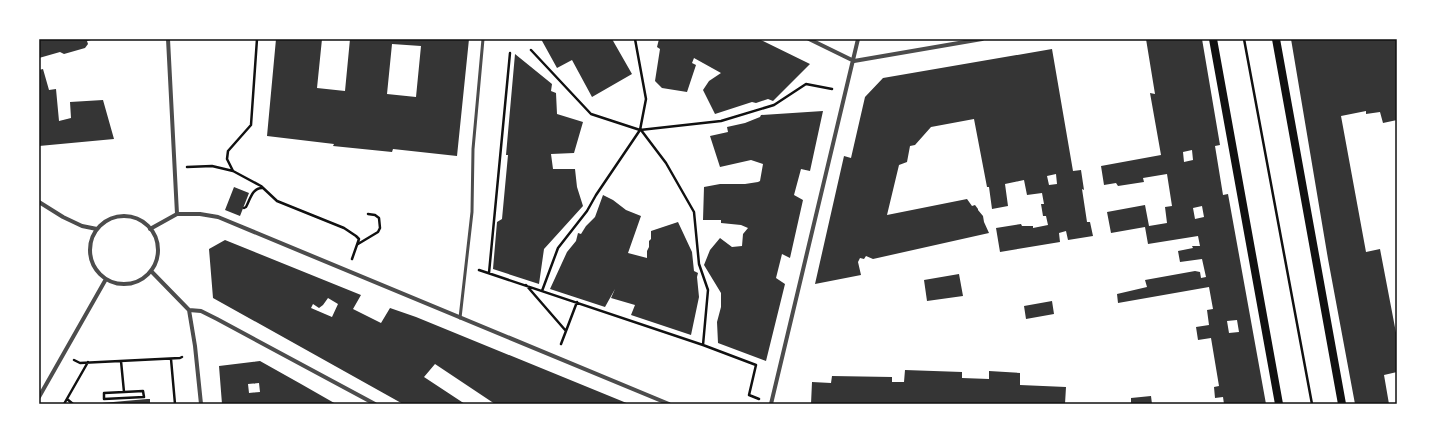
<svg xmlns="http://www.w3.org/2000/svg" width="1436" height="443" viewBox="0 0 1436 443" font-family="Georgia,serif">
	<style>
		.building { fill: #353535; fill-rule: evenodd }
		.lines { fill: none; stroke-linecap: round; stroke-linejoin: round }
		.path { stroke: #111; stroke-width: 2.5 }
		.service { stroke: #4c4c4c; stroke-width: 3 }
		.minor { stroke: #4c4c4c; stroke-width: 4 }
		.secondary { stroke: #111; stroke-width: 8 }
		.neatline { fill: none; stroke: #111; stroke-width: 1.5 }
	</style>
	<rect width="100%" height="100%" fill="#fff"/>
	<path class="building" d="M39,39H91V40L87,41L88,44L85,48L64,54L60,52L39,58Z
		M276,39H322L317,88L345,91L350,39H469L457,156L393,149L392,152L333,146L334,144L267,136ZM392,44L421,46L416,97L387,94Z
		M541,39H612L632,74L592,97L572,60L557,68Z
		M659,39H759L810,64L773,101L768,99L756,103L752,102L715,114L703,90L709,81L721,73L694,58L692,63L696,65L687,92L662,88L655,81L660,49L657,47Z
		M1146,39H1202L1220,145L1215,146L1223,195L1228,194L1266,404H1224L1223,397L1215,398L1214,387L1219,386L1211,338L1198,340L1196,327L1209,325L1207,310L1213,309L1209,287L1118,303L1117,294L1147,287L1145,280L1195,271L1200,272L1201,278L1206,277L1202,259L1180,262L1178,251L1193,248L1192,246H1200L1198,236L1148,244L1145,227L1111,233L1107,212L1145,205L1149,226L1167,223L1165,207L1172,206L1167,174L1143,178L1144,182L1118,186L1116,183L1104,185L1101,166L1161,155L1150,93L1155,94ZM1192,150L1193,160L1184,162L1183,152ZM1202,206L1204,217L1195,219L1193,208ZM1237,320L1239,332L1229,333L1227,321Z
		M1291,39H1397V120L1383,123L1380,112L1366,114V111L1341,116L1366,252L1380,249L1397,338V372L1384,375L1389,404H1355L1328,259Z
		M1052,49L1073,171L1081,170L1084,190L1082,189L1087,222H1090L1093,236L1068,240L1066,231L1059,233L1060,242L1000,252L996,228L1021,224L1022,226H1033V228L1048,225L1046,216H1043L1041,204H1044L1042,193L1027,195L1024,180L1005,184L1008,206L992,209L989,187H987L974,119L931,127L915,145L910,146L907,162L899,165L887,215L967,199L972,206L975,205L978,209V210L983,216L984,222L989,233L873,259L866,256L864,259L860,258L858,262L861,275L815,284L844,156L851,158L865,97L883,78ZM1056,174L1057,184L1049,185L1047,176Z
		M515,54L552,84L551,91L556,93L557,114L583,122L574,153L551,154L553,169H575L577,187L583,206L544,249L539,284L493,269L497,222L502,219L508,155H506Z
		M43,69L49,90L56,89L59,121L71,118L70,102L103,100L114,139L39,146V70Z
		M823,111L810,171L801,169L794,195L803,200L790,258L782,254L776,278L785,284L766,361L718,343L717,322L721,307V293L704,265L710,250L720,238L732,247L742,246L743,234L748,228L741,225L721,223V220H703L704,187L720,184H745L758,182L760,181L763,164L751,160L720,167L710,136L728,132L727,127L745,123L760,117L761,115Z
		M234,187L249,193L240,216L225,210Z
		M603,195L613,200L626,210L641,216L628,253L647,258V251L649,247V241L651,239V231L678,222L692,252L694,271L698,273L697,277L699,297L691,335L631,315L635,305L611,298L615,289L605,307L550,289L567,252L576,241L578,233L581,234L586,226L595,217Z
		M225,240L361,295L353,309L381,323L390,308L416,317L629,404H495L435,364L424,377L465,404H403L213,298L209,249ZM328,298L338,304L332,317L311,308L313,304L319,308L323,305Z
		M959,274L963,296L927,301L924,280Z
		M1052,301L1054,314L1026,319L1024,306Z
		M260,361L301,384L336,404H222L219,366ZM259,383L260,392L249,393L248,384Z
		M905,370L962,372V378L989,379V371L1020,373V385L1066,387L1065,404H811L812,382L831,383L832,376L892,377V382H904Z
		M1151,396L1152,404H1131V398Z
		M147,399H150V404H102V403Z"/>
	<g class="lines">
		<path class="path" d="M1244,39L1312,404
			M531,50L591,114L640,130L721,121L774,105L806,84L832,89
			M641,130L666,163L694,212L699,264L708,290L703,345
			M187,167L212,166L233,171L261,186L277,201L344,228L356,236L359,239L352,259
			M233,171L227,159L228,151L251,125L257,39
			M244,208L246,207C250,200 252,188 262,188
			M358,244L378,232L380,228L379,218L375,215L368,214
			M479,270L703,345L756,365L749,395L759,399
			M489,273L510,53
			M526,285L566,331L561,344
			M542,291L558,248L587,211L596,195L640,130L646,99L635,39
			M566,331L577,302
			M171,359L175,404
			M74,360L80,363L180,358L182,357
			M121,361L124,392L143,391L144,397L104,399V393L124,392
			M67,399L73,404
			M64,404L88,362"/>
		<path class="service" d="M460,318L472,212L473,149L483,39"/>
		<path class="minor" d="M168,39L177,214
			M809,39L854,61L982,39
			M39,202L63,217L82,226L97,229
			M90 250a34 34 0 1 1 68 0a34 34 0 1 1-68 0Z
			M150,229L177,214H200L218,217L669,404
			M151,271L189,310L195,346L201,404
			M189,310L201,311L217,319L375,404
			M39,397L106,279
			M771,404L858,39"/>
		<path class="secondary" d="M1213,39L1279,404
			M1276,39L1342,404"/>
	</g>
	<rect width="1436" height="443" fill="none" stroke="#ffffff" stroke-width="80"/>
	<rect x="40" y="40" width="1356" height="363" class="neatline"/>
</svg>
